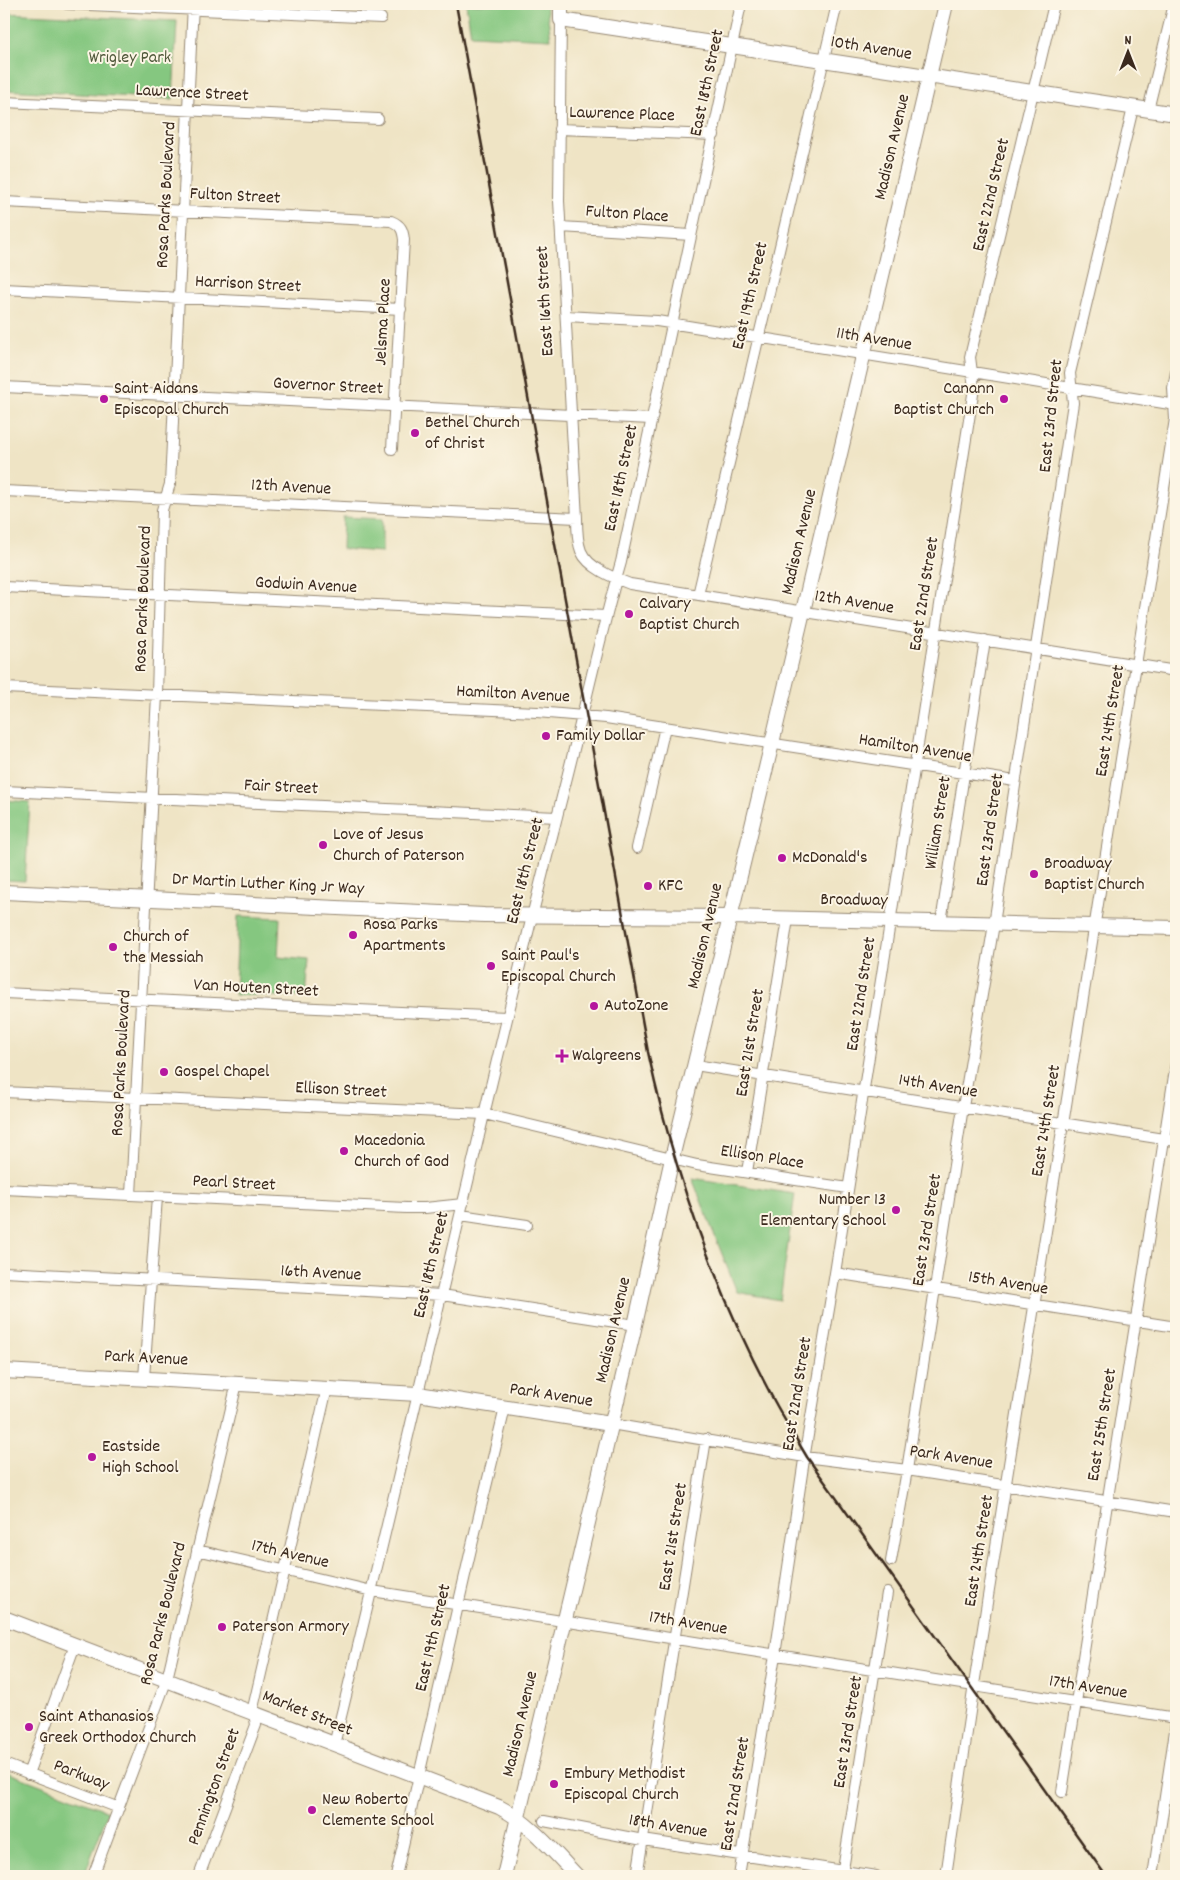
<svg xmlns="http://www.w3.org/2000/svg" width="1180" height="1880" viewBox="0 0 1180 1880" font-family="Dekko,sans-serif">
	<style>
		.green { fill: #85c780; stroke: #60784f }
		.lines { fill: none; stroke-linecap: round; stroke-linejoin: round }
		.minor-casing { stroke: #958772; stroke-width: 12 }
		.major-casing { stroke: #958772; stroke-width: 16 }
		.minor { stroke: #fff; stroke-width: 10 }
		.major { stroke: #fff; stroke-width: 14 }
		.rail { stroke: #3b2a1e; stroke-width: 2.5 }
		.poi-dot { fill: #b5179e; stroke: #fcf5e5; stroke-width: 2 }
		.labels { text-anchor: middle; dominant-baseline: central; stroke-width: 4; stroke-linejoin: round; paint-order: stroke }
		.street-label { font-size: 18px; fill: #3b2a1e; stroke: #fcf5e5 }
		.park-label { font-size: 18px; fill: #51593b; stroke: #fcf5e5 }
		.poi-label { font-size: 18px; fill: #3b2a1e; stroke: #fcf5e5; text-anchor: start }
	</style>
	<rect width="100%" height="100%" fill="#fcf5e5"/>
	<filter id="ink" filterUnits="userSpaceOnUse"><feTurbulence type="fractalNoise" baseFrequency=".02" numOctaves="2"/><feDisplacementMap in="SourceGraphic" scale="10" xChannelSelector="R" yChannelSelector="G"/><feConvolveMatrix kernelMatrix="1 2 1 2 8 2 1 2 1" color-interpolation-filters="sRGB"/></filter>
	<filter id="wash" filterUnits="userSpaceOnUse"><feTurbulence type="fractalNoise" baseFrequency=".0096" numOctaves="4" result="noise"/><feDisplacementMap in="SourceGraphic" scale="20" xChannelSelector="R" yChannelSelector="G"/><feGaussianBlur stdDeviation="1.12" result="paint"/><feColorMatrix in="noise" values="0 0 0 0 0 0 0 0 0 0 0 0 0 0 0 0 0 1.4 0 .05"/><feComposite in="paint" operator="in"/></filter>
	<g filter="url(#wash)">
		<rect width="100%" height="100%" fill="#efe4c5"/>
		<path class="green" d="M466,4H546L551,39L471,35Z
			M4,13L177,21L173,99L4,90Z
			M343,517L382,519V552L342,549Z
			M4,800L30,802L25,881L4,880Z
			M238,916L280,918L278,957L309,960L306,997L235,995Z
			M692,1178L795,1194L780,1300L737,1292Z
			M4,1771L108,1811L84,1876L4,1874Z"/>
	</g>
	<g filter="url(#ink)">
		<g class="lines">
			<g class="minor-casing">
				<path id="minor" d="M67,4L381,18
					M561,20L559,201L577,518C577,529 577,541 581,551C588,568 614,578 630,584L1176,671
					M4,102L378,119
					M1148,110L1174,4
					M559,129L714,135
					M4,202L391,221C401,225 403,230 404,240L392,449
					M561,227L691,235
					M4,289L401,309
					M566,316L657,321L1176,405
					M4,387L651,419
					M4,491L577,518
					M4,587L606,616
					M698,595L837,4
					M4,688L537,712L606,718L1015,781
					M4,791L557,817
					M637,848L665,727
					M941,922L985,640
					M4,993L506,1017
					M695,1065L1176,1141
					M4,1092L484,1114L697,1165L848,1188
					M747,1172L788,919
					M4,1189L406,1208H425L463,1204
					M131,1195L157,695L162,510L170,484L193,4
					M461,1215L527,1225
					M4,1272L442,1295L635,1325
					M835,1273L1176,1327
					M144,1378L157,1197
					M611,1424L805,1457L907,1470L1176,1512
					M197,1550L372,1591L1176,1718
					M891,1561L907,1470L963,1107L994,924L1073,403L1070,373L1133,108
					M334,1745C412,1428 482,1109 563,793C583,716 599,638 621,562L741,4
					M4,1764L119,1808
					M28,1774L75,1645
					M1062,1792L1176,1063
					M544,1821L643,1840L876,1876
					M93,1876L167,1679L237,1383
					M199,1876L256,1725L253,1708L327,1388
					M396,1876L471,1549L505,1408
					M637,1876L706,1439
					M739,1876L775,1655L805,1453L835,1273L974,388L970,357L1054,4
					M842,1876L887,1593
					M946,1876L973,1691L1175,419L1173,388L1176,372
					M1153,1876L1176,1724"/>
			</g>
			<g class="major-casing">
				<path id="major" d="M561,4V20L1176,114
					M4,892L484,915L730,917L1176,928
					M4,1371L418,1394L611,1424
					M4,1618L499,1807C530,1823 553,1851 577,1876
					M504,1876L635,1325L673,1154L772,743L946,4"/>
			</g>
			<use href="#minor" class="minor"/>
			<use href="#major" class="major"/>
			<path class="rail" d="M456,4L648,1052C673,1169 713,1284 769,1391C780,1413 794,1435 807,1457L1106,1876"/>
		</g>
	</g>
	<g class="poi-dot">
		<circle cx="104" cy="399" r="5"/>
		<circle cx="1004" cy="399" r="5"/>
		<circle cx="415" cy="433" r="5"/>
		<circle cx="629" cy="614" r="5"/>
		<circle cx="546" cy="736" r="5"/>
		<circle cx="323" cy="845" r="5"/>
		<circle cx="782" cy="858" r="5"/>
		<circle cx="1034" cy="874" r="5"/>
		<circle cx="648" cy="886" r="5"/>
		<circle cx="353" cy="935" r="5"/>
		<circle cx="113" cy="947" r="5"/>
		<circle cx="491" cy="966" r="5"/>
		<circle cx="594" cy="1006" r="5"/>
		<path d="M559.5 1048.5h5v5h5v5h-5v5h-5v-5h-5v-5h5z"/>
		<circle cx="164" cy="1072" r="5"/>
		<circle cx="344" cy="1151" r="5"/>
		<circle cx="896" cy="1210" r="5"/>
		<circle cx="92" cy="1457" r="5"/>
		<circle cx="222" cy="1627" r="5"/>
		<circle cx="29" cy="1727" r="5"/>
		<circle cx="554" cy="1784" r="5"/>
		<circle cx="312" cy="1810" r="5"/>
	</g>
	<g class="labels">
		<g class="street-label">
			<text transform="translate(871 49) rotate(9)">10th Avenue</text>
			<text transform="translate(708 83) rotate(-78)">East 18th Street</text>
			<text transform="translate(192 94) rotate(3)">Lawrence Street</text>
			<text transform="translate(622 115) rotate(2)">Lawrence Place</text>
			<text transform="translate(893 147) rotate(-77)">Madison Avenue</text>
			<text transform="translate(167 195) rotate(-87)">Rosa Parks Boulevard</text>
			<text transform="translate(992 195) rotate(-77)">East 22nd Street</text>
			<text transform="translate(235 197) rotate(3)">Fulton Street</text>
			<text transform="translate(627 215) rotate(4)">Fulton Place</text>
			<text transform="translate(248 285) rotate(3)">Harrison Street</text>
			<text transform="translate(751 296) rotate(-77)">East 19th Street</text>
			<text transform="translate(546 301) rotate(-93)">East 16th Street</text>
			<text transform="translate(384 322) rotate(-87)">Jelsma Place</text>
			<text transform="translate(874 340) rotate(9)">11th Avenue</text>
			<text transform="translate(328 387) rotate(3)">Governor Street</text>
			<text transform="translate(1052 416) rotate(-84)">East 23rd Street</text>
			<text transform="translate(622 478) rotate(-78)">East 18th Street</text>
			<text transform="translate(291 488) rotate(3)">12th Avenue</text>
			<text transform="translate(800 542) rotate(-77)">Madison Avenue</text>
			<text transform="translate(306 586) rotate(3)">Godwin Avenue</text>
			<text transform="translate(925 594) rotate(-81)">East 22nd Street</text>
			<text transform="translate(144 599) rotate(-88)">Rosa Parks Boulevard</text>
			<text transform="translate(854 603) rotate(9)">12th Avenue</text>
			<text transform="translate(513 695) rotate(3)">Hamilton Avenue</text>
			<text transform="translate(1111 721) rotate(-81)">East 24th Street</text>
			<text transform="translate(915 749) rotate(9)">Hamilton Avenue</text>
			<text transform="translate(281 788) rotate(3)">Fair Street</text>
			<text transform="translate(939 823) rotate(-81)">William Street</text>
			<text transform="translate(991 830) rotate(-82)">East 23rd Street</text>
			<text transform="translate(526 871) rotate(-76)">East 18th Street</text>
			<text transform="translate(268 885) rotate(3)">Dr Martin Luther King Jr Way</text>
			<text transform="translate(854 901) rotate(1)">Broadway</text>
			<text transform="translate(706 936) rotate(-77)">Madison Avenue</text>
			<text transform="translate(256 989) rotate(3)">Van Houten Street</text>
			<text transform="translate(862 994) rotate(-81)">East 22nd Street</text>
			<text transform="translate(751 1043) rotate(-81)">East 21st Street</text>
			<text transform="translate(122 1063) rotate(-87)">Rosa Parks Boulevard</text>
			<text transform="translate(938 1087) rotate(9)">14th Avenue</text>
			<text transform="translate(341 1091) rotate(3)">Ellison Street</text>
			<text transform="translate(1047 1121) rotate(-81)">East 24th Street</text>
			<text transform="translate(762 1158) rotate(9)">Ellison Place</text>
			<text transform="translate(234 1184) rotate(3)">Pearl Street</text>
			<text transform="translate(928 1230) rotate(-81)">East 23rd Street</text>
			<text transform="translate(432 1265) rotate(-77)">East 18th Street</text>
			<text transform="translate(321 1274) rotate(3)">16th Avenue</text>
			<text transform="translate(1008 1284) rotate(9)">15th Avenue</text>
			<text transform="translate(614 1330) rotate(-77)">Madison Avenue</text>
			<text transform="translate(146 1359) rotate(3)">Park Avenue</text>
			<text transform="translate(798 1394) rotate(-81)">East 22nd Street</text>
			<text transform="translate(551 1396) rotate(9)">Park Avenue</text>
			<text transform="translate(1103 1425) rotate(-81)">East 25th Street</text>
			<text transform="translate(951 1458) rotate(9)">Park Avenue</text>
			<text transform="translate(674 1537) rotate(-81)">East 21st Street</text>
			<text transform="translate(980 1551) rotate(-81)">East 24th Street</text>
			<text transform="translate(290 1555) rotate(13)">17th Avenue</text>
			<text transform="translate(164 1614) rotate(-76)">Rosa Parks Boulevard</text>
			<text transform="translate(688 1624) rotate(9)">17th Avenue</text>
			<text transform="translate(434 1638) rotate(-77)">East 19th Street</text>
			<text transform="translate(1088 1688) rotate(9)">17th Avenue</text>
			<text transform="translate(307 1714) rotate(22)">Market Street</text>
			<text transform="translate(521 1724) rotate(-77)">Madison Avenue</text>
			<text transform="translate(849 1732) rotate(-81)">East 23rd Street</text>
			<text transform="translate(81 1776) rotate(21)">Parkway</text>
			<text transform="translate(215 1787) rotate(-70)">Pennington Street</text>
			<text transform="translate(736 1794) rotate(-81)">East 22nd Street</text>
			<text transform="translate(668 1827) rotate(9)">18th Avenue</text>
		</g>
		<g class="park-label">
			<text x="130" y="58">Wrigley Park</text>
		</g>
		<g class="poi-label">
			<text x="114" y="389">Saint Aidans<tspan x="114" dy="21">Episcopal Church</tspan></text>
			<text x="994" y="389" text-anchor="end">Canann<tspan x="994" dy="21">Baptist Church</tspan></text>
			<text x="425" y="423">Bethel Church<tspan x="425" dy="21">of Christ</tspan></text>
			<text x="639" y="604">Calvary<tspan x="639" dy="21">Baptist Church</tspan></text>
			<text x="556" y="736">Family Dollar</text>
			<text x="333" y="835">Love of Jesus<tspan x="333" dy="21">Church of Paterson</tspan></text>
			<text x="792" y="858">McDonald's</text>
			<text x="1044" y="864">Broadway<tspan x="1044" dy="21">Baptist Church</tspan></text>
			<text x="658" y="886">KFC</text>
			<text x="363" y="925">Rosa Parks<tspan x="363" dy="21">Apartments</tspan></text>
			<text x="123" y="937">Church of<tspan x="123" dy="21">the Messiah</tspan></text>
			<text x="501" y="956">Saint Paul's<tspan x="501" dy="21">Episcopal Church</tspan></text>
			<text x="604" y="1006">AutoZone</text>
			<text x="572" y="1056">Walgreens</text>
			<text x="174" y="1072">Gospel Chapel</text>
			<text x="354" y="1141">Macedonia<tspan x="354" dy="21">Church of God</tspan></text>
			<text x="886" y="1200" text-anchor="end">Number 13<tspan x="886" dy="21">Elementary School</tspan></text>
			<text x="102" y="1447">Eastside<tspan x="102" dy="21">High School</tspan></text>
			<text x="232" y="1627">Paterson Armory</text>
			<text x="39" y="1717">Saint Athanasios<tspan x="39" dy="21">Greek Orthodox Church</tspan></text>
			<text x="564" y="1774">Embury Methodist<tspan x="564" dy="21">Episcopal Church</tspan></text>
			<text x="322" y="1800">New Roberto<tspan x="322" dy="21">Clemente School</tspan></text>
		</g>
	</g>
	<rect width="1180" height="1880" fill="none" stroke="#fcf5e5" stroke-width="20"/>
	<g transform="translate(1128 52)" stroke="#fcf5e5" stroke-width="4" paint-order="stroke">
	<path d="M0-4L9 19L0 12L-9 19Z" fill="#3b2a1e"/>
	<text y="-8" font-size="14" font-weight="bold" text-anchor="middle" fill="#3b2a1e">N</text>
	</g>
</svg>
